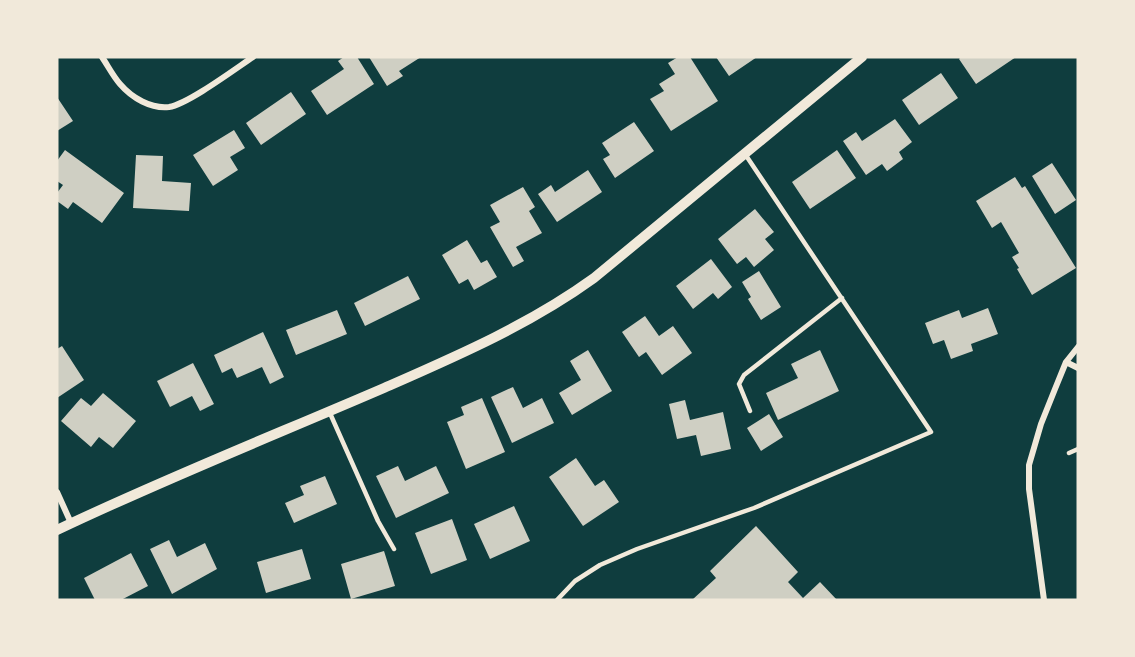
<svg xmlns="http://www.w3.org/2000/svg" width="1135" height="657" viewBox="0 0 1135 657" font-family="'Roboto Serif',serif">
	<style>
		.building { fill: #cfcfc3 }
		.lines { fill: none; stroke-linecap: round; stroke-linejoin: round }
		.service { stroke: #f1e9da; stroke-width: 4.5 }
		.minor { stroke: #f1e9da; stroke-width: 6 }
		.tertiary { stroke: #f1e9da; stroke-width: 10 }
	</style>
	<rect width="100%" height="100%" fill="#0f3d3e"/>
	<path class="building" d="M344,57H357L374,84L327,115L311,91L344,69L338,61Z
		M369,57H421L399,71L403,76L387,86Z
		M678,57H690L718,101L671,131L650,99L664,91L659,84L675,74L668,63Z
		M716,57H757L729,76Z
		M961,57H1016L976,84L959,59Z
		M941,73L958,98L919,125L902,100Z
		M291,92L306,114L261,145L246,123Z
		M57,97L73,121L57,131Z
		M895,119L912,142L899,152L903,159L887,171L882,164L866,175L843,141L856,132L862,141Z
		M634,122L654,151L615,178L603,159L610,155L602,143Z
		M234,130L245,148L230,157L238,170L213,186L193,155Z
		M65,150L124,193L102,223L73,202L68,209L57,201V193L63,185L57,181V161Z
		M837,150L856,178L810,209L792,182Z
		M136,155L163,156L162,181L191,183L189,211L133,208Z
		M1052,163L1076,200L1055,214L1032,176Z
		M588,170L602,192L557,222L538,194L551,185L555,192Z
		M1015,177L1022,188L1025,186L1076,268L1032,295L1017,269L1019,268L1012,257L1019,253L1001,222L992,228L976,201Z
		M523,187L535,207L529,211L542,233L516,247L524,261L513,267L490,227L500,222L490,205Z
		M755,209L774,232L765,239L774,250L754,267L746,257L737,264L718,239Z
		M467,240L481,263L487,260L497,277L474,290L468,279L459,284L442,255Z
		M711,259L732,287L718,299L713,293L693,309L676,286Z
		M759,271L781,307L761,320L748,299L751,297L742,282Z
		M408,276L420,299L365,326L354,303Z
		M988,308L998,334L971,344L973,351L951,359L944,340L933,344L925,323L959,310L962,318Z
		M337,310L347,334L296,355L286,330Z
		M645,316L659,336L673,326L692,353L662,375L646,352L639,357L622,332Z
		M263,332L284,377L270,384L262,367L237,378L232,368L222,373L214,355Z
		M62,346L84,380L57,398V349Z
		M588,350L612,391L572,415L559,393L581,380L570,361Z
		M820,350L839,391L778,420L766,393L798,378L791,364Z
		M193,363L214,404L200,411L192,396L170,407L157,381Z
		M513,387L523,408L542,398L554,423L512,443L491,397Z
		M103,393L136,421L113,448L99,437L91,447L61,421L81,398L91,406Z
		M482,398L505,452L466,469L447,422L464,415L461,407Z
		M685,400L690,420L723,412L731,449L701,456L696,435L677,439L669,404Z
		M769,414L783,437L761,451L747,428Z
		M576,458L595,486L604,480L619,502L583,526L549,477Z
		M398,466L405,481L436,466L449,493L396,518L376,476Z
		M325,476L337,504L294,523L285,503L304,495L300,486Z
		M514,506L530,541L490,559L474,524Z
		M452,519L467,560L431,574L415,533Z
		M756,526L798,572L788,582L803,598L820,582L837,600H692L716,578L710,571Z
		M169,540L177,557L205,543L217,569L172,594L150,549Z
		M302,549L311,579L266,593L257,562Z
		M384,551L395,586L351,599L341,564Z
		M131,553L148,586L121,600H95L84,578Z"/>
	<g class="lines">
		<path class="service" d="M329,411L378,521L394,549
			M750,411L739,384L744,375L842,298
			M1069,453L1078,449
			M557,600L575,581L600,565L637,549L754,508L931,432L745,154"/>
		<path class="minor" d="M102,57C108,66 113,76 120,84C132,98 151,109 169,107C188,104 235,69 253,57
			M1066,362L1078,368
			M57,492L71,523
			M1044,600L1029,489V465L1041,424L1055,389L1066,362L1078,347"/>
		<path class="tertiary" d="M57,530C164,479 275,435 384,388C457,356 529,325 594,278L862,57"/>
	</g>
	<rect width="1135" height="657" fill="none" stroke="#f1e9da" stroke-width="117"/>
</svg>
